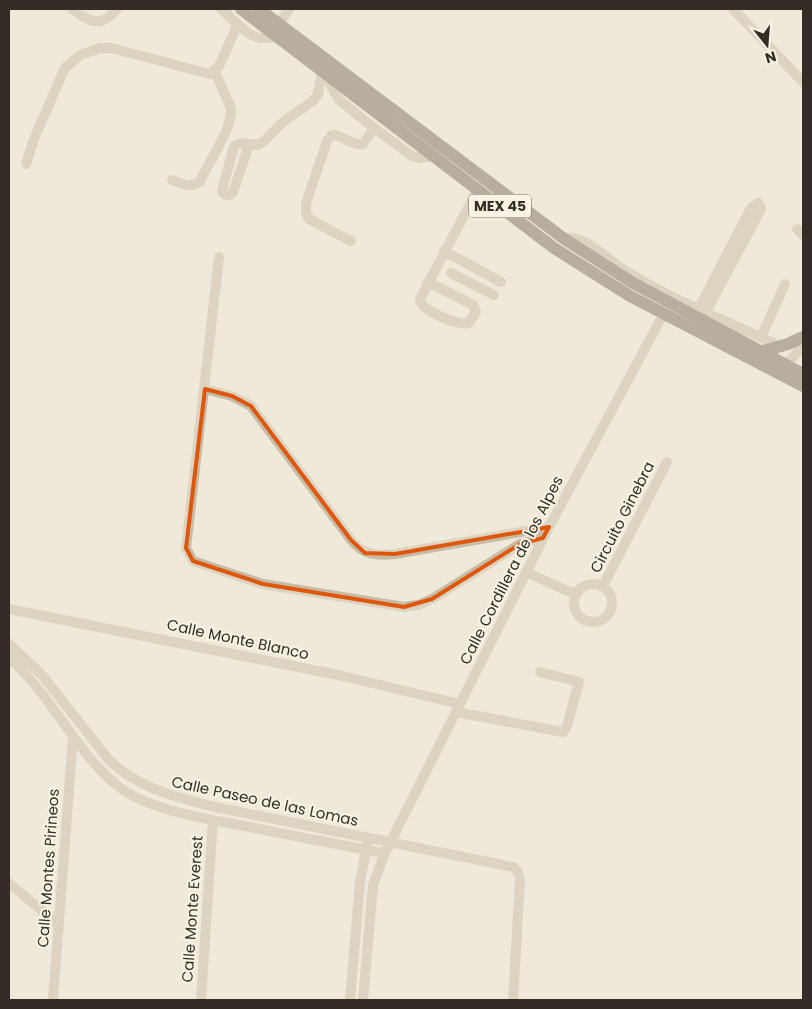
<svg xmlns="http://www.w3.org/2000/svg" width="812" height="1009" viewBox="0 0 812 1009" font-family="Poppins,sans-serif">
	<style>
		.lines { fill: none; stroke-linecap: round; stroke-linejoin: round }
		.minor { stroke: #c6bba5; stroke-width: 10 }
		.major { stroke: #746758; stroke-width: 12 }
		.marked { fill: none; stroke: #df570d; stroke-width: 4; stroke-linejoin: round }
		.labels { text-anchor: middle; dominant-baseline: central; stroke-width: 4; stroke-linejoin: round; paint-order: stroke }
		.shield { fill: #f8f3e4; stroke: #6e685f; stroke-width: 1 }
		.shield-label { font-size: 14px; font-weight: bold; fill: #332d26 }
		.street-label { font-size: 15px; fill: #332d26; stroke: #f8f3e4 }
	</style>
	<rect width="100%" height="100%" fill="#efe9d9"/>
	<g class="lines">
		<path class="minor" d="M72,9C90,22 100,29 117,9
			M221,9C237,22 253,46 275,36
			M733,9L803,82
			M279,24L289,9
			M325,73L338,99L374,128L412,156L420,158L434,156
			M249,145L233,192L230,195L224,194L222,190L234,146L241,143L257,145L263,142L284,121L313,101L318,94L322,72
			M26,164L34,139L60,79L65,68L80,55L100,48H111L210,74L219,66L238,24
			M172,180C183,184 189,188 200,182C209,160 232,131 231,108L215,72
			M797,229L803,235
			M563,238C586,235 605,258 623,269C672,301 729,321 781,347
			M351,241L309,219L306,213V203L327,141L332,135C344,135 351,146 363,144L374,128
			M444,251L501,282
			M219,257L186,548L193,561L263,584L404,607L418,605L432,599L520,544L543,538
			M451,273L494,295
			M428,282L473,305L476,312L469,323C459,326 420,311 420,299L478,189
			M699,308L751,208L758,203L761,207L760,211L706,312
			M761,337L785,284
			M782,369L803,346
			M205,389L232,396L251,406L351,540C363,555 376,556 395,554L549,527
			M526,572L576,595
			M574 603a19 19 0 1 1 38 0a19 19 0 1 1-38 0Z
			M603,586L667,462
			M9,609L338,675L460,704
			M9,644L42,675L109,760C140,789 175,797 215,807L513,867L518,872L520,880L513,1000
			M9,658C51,694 72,746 114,783C146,811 209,819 250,827C295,836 340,845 385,853
			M456,712L563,732L567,726L579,682L540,672
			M9,883L59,925
			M53,1000L73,737
			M201,1000L213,820
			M350,1000L360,882L367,845
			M363,1000L373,885L385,853L549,527L664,313"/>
		<path class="major" d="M241,9L554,248L630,296L803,386
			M259,9L563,238L633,283L803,374
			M759,352L788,344L803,337"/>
	</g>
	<path d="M0 0H812V1009H0ZM205,389L232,396L251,406L351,540L365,553L395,554L549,527L543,538L520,544L432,599L404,607L263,584L193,561L186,548Z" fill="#efe9d9" fill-opacity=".55" fill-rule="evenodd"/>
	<path class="marked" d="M205,389L232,396L251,406L351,540L365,553L395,554L549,527L543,538L520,544L432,599L404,607L263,584L193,561L186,548Z"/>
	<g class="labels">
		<rect class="shield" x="469" y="194.5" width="62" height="23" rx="4"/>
		<g class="shield-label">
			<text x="500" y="206">MEX 45</text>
		</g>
		<g class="street-label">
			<text transform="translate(622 517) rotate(-63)">Circuito Ginebra</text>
			<text transform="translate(511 570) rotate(-63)">Calle Cordillera de los Alpes</text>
			<text transform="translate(238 639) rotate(12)">Calle Monte Blanco</text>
			<text transform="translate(265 801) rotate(12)">Calle Paseo de las Lomas</text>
			<text transform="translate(48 868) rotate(-86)">Calle Montes Pirineos</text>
			<text transform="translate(192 909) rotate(-86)">Calle Monte Everest</text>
		</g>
	</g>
	<rect width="812" height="1009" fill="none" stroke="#332d26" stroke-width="20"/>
	<g transform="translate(767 45) rotate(163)" stroke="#f8f3e4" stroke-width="4" paint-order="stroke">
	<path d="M0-4L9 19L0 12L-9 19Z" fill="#332d26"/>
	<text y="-8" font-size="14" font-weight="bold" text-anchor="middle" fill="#332d26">N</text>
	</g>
</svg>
